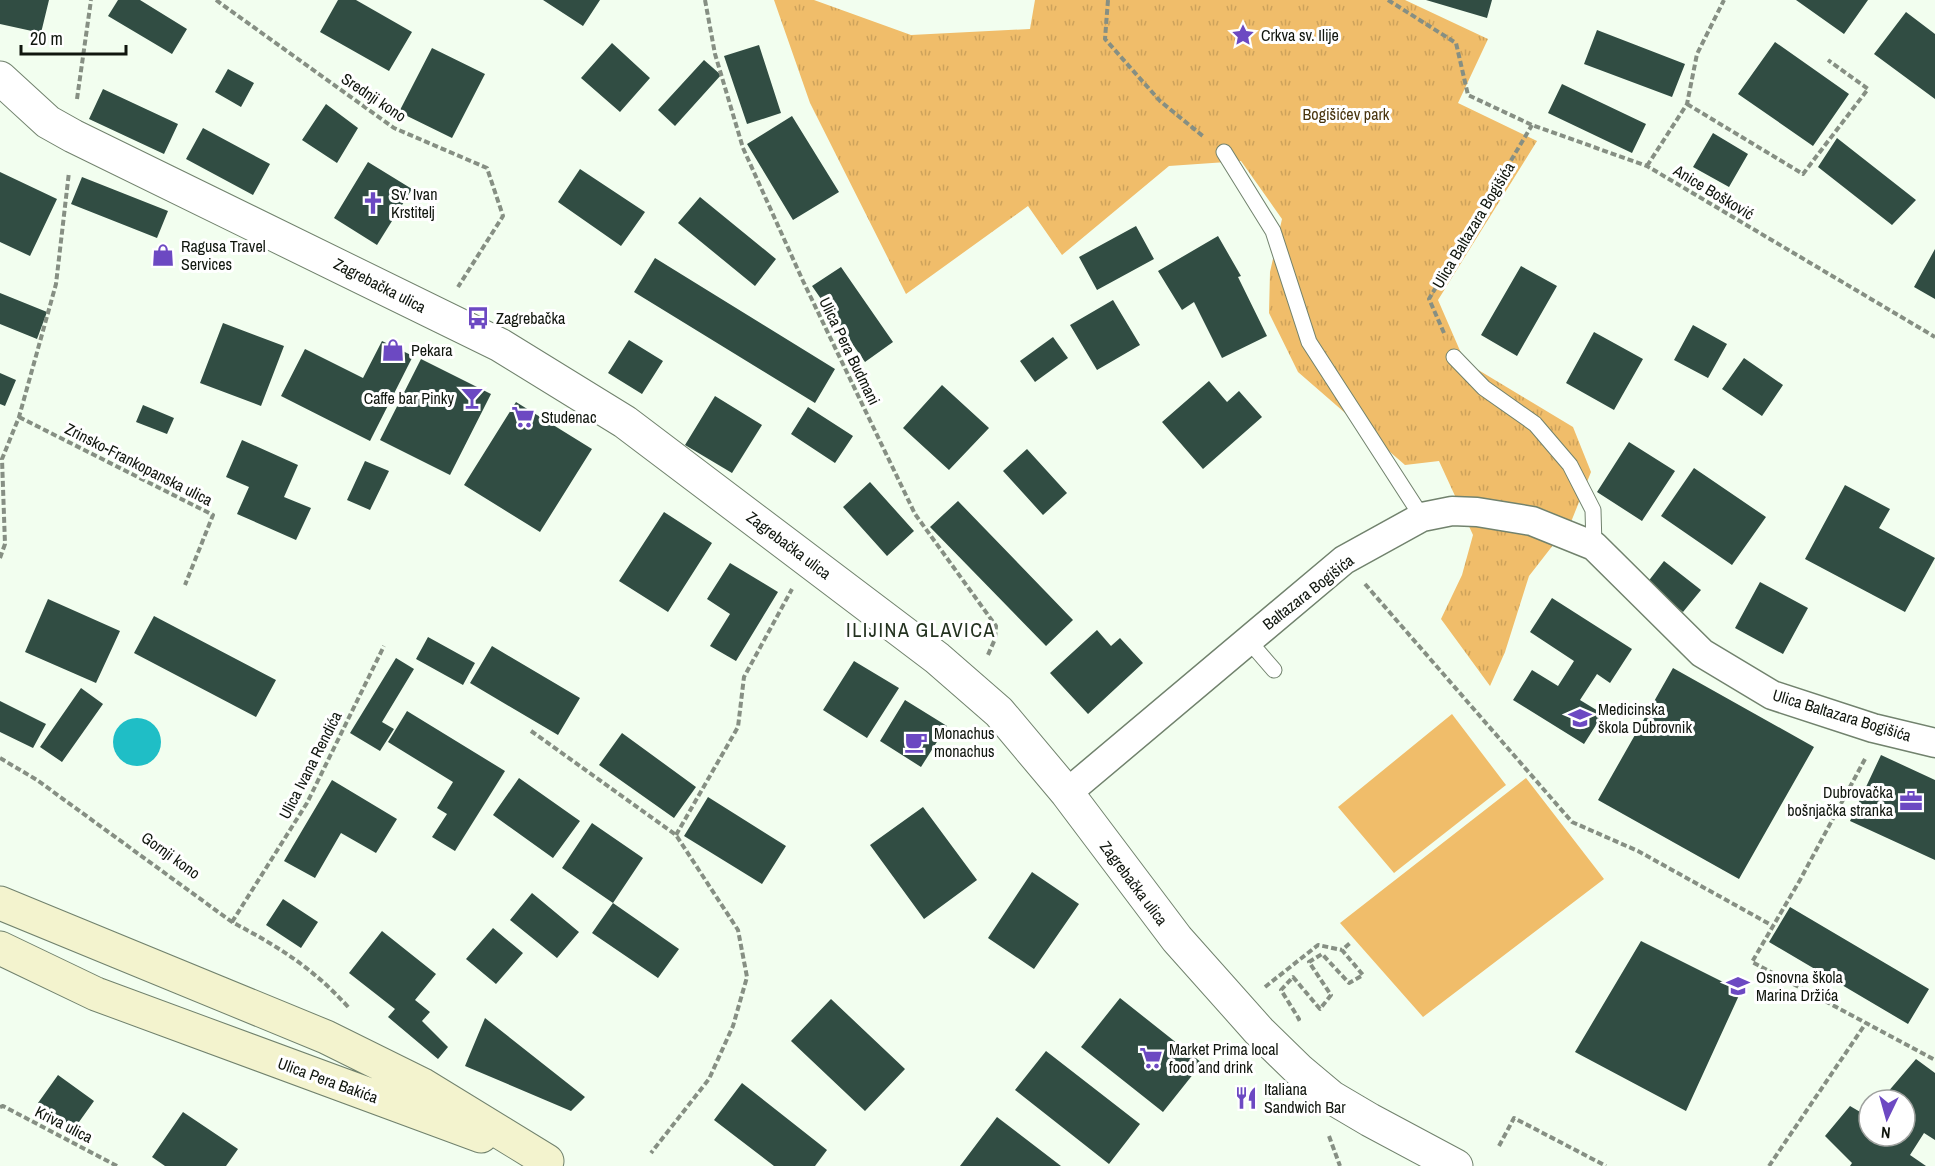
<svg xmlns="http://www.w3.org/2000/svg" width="1935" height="1166" viewBox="0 0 1935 1166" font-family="'Archivo Narrow',sans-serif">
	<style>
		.park { fill: url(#park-tufts) }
		.pitch { fill: #f0bd6a }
		.water { fill: #1fbec6 }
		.building { fill: #314d43 }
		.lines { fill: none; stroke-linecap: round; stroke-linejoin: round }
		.service-casing { stroke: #71826d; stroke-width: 17 }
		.minor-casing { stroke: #71826d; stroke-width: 31 }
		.tertiary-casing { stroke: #71826d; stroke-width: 35 }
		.secondary-casing { stroke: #71826d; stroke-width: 35 }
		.path { stroke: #868f83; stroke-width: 4; stroke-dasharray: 6 3; stroke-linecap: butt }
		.service { stroke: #fff; stroke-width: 15 }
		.minor { stroke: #fff; stroke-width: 28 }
		.tertiary { stroke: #fff; stroke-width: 33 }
		.secondary { stroke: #f3f3ce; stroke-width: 33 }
		.labels { text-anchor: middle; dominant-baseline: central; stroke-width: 6; stroke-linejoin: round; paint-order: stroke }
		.poi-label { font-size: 16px; fill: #10160e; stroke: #fff; text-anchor: start }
		.street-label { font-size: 16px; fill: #10160e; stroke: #fff }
		.park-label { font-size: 16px; fill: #48340e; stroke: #fff }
		.quarter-label { font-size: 20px; letter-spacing: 1.5px; fill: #23321f; stroke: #fff }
	</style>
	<defs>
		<pattern id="park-tufts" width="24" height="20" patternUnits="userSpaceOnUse" patternTransform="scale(1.5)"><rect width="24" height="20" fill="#f0bd6a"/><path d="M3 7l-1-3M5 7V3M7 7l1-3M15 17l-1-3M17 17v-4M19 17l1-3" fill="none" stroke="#cda25b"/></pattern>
	</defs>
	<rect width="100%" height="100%" fill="#f2feef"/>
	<path class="park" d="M774,0H814L911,35L1030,29L1035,0H1405L1488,39L1458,103L1537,141L1438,300L1461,353L1475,368L1573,427L1591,472L1571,522L1529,576L1505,652L1490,686L1441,619L1462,575L1473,535L1439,461L1405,465L1298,372L1269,313L1270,272L1282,219L1241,161L1169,166L1062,255L1028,206L906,294L810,103Z"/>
	<path class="pitch" d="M1452,714L1506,785L1394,873L1338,807Z
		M1526,778L1604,879L1423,1017L1340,923Z"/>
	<path class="water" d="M113 742a24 24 0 1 1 48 0a24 24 0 1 1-48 0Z"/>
	<path class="building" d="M0,0H49L41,33L0,24Z
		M118,0H140L187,29L172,54L108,16Z
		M338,0H356L412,32L389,71L320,32Z
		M543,0H600L583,26Z
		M1426,0H1492L1487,18Z
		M1796,0H1868L1844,34Z
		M1906,12L1935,34V99L1874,54Z
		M1597,30L1685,64L1672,97L1584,64Z
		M1775,42L1849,94L1813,146L1738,94Z
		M612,43L650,78L620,112L581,78Z
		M759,45L781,113L747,124L724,56Z
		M432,48L485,74L452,138L399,112Z
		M704,60L721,75L675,126L658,110Z
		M228,69L254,83L241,107L215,92Z
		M1562,84L1646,124L1632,153L1548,113Z
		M103,89L178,124L164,154L89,119Z
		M326,104L358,128L337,163L302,140Z
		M792,116L839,192L793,220L747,144Z
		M203,128L270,164L253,195L186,159Z
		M1713,133L1748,154L1729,187L1693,167Z
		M1837,138L1916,200L1892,225L1818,167Z
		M368,162L412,189L377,245L334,218Z
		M580,169L645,212L621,246L558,202Z
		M0,172L57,199L30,256L0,242Z
		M82,177L168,211L157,238L71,204Z
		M700,197L776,259L755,286L678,223Z
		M1136,226L1154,259L1097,290L1079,257Z
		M1218,236L1241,276L1238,277L1267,336L1222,358L1194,302L1182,310L1158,271Z
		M1935,249V299L1914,287Z
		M655,258L835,369L815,403L634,292Z
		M1521,266L1557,286L1517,356L1481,335Z
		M841,267L893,342L865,362L812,286Z
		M0,293L47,312L37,339L0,324Z
		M1113,300L1140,345L1097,370L1070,325Z
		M223,323L284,346L261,406L200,383Z
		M1693,325L1727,344L1708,378L1674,360Z
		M1594,332L1643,359L1614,410L1566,383Z
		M1053,337L1068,358L1035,382L1020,361Z
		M629,340L663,361L642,394L608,373Z
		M382,341L413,356L370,441L281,396L305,349L363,378Z
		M1744,358L1783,385L1762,416L1722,389Z
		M421,359L491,394L450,475L380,440Z
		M0,373L16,380L5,406L0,404Z
		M1209,381L1227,402L1239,391L1262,417L1203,469L1162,422Z
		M942,385L989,428L949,470L903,428Z
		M715,396L762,425L732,473L685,445Z
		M516,402L592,449L540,532L464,485Z
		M143,405L174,418L167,434L136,422Z
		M808,407L853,436L835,463L791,434Z
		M242,440L298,465L284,497L311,508L296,540L237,514L249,487L226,477Z
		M1629,442L1675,471L1642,521L1597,492Z
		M1027,449L1067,493L1043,515L1003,471Z
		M365,461L389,471L370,510L347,500Z
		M1694,468L1766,517L1732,565L1661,516Z
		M870,482L914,531L887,556L843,507Z
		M1845,485L1890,509L1879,528L1935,558L1905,612L1805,559Z
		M958,501L1073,620L1046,646L930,527Z
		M664,512L712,543L668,612L619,581Z
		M1664,561L1701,590L1683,612L1647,583Z
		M730,563L778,592L736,661L710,646L730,614L707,599Z
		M1760,582L1808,608L1783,654L1735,628Z
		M1552,598L1632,649L1610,683L1597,674L1580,700L1603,714L1584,744L1513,700L1532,670L1558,686L1574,661L1530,632Z
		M48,599L120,631L96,683L25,652Z
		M154,616L276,680L256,717L134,653Z
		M1097,630L1111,646L1120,638L1143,663L1088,714L1050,673Z
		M428,637L475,663L463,685L416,659Z
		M492,646L580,698L558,735L470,683Z
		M396,658L414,669L382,722L394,729L380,751L350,733Z
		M854,661L899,688L867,738L823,710Z
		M1673,668L1814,747L1739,879L1598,800Z
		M81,688L103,704L62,762L40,747Z
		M905,700L947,726L921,767L880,741Z
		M0,701L46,724L33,748L0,732Z
		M407,711L505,771L455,851L432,837L447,814L437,808L453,782L388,742Z
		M622,733L696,787L674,818L599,765Z
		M1881,755L1935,780V860L1850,821Z
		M519,778L580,821L553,858L493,815Z
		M332,780L397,819L376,853L341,833L315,878L284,861Z
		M708,797L786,846L762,884L684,836Z
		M923,807L977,880L924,919L870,845Z
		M592,823L643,858L613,903L562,868Z
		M1032,872L1079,904L1034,969L988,938Z
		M532,893L579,932L557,958L510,920Z
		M283,899L318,922L301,948L266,925Z
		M613,903L679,949L658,978L592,933Z
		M1790,907L1929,989L1908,1024L1769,942Z
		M493,928L523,953L496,984L466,959Z
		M382,931L436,974L415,1000L430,1012L422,1021L448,1047L438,1059L388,1017L395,1009L349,973Z
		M1641,941L1741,991L1686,1111L1575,1052Z
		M1120,998L1202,1063L1163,1112L1081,1047Z
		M831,999L905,1069L865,1111L791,1041Z
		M485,1018L585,1097L571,1111L465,1066Z
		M1046,1051L1140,1124L1109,1164L1015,1090Z
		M1916,1059L1935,1073V1140L1924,1133L1910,1155L1926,1166H1850L1852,1163L1825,1136L1850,1106L1867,1116L1869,1113V1136H1905V1100H1881Z
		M58,1075L94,1101L74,1129L38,1103Z
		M742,1083L827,1150L815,1166H774L714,1120Z
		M183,1112L238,1149L226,1166H165L152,1157Z
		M997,1117L1061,1166H960Z"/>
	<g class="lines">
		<g class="service-casing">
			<path id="service" d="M1224,152L1273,231L1309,342L1422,517
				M1454,357L1484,388L1535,424L1570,465L1593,510L1594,546
				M1248,640L1274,670"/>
		</g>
		<g class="minor-casing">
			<path id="minor" d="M1067,793L1344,560L1422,517L1452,511L1477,512L1532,521L1594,546L1702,653L1772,695L1873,728L1935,743"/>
		</g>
		<g class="tertiary-casing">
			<path id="tertiary" d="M0,78L48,122L73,136L500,345L625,422L937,658L999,712L1067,793L1177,939L1259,1031L1300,1071L1331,1097L1370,1120L1456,1166"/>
		</g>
		<g class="secondary-casing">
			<path id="secondary" d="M0,903L326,1037L423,1085L547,1161
				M0,948L96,994L481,1136"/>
		</g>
		<path class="path" d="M216,0L394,128L487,168L503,216L458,287
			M705,0L715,54L743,148L803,281L915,514L996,626L995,639L987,657
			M1108,0L1105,39L1160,101L1204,137
			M1388,0L1456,43L1468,95L1532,125L1647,166L1935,337
			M77,99L91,0
			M1687,104L1803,174L1868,89L1828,60
			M1647,166L1687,104L1697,54L1724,0
			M1444,333L1429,299L1532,125
			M19,417L213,515L185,585
			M0,558L5,544L2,459L19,417L56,284L69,172
			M1365,584L1572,822L1638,851L1773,926
			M531,731L676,835L738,930L747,977L733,1026L709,1079L651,1153
			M0,758L37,780L232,922C279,947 313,968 349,1008
			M1865,759L1800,880L1752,962L1935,1060
			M676,835L738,727L744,677L792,589
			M232,922L307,803L384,646
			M1265,987L1318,945L1342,950
			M1297,1020L1299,1019L1281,990L1293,977L1320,1009L1331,995L1309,962L1322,954L1349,983L1363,975L1342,950L1350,943
			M0,1107L3,1106L117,1166
			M1329,1136L1340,1166
			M1499,1146L1514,1118L1606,1166
			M1769,1166L1866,1023"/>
		<use href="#service" class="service"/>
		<use href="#minor" class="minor"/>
		<use href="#tertiary" class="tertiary"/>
		<use href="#secondary" class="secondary"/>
	</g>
	<defs>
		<g id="sight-bare" transform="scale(1.8)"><path d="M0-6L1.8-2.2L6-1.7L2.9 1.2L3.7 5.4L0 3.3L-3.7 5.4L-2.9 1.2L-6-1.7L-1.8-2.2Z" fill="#6c49c2" stroke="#fff" stroke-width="2.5" paint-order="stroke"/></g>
		<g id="church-bare" transform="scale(1.8)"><path d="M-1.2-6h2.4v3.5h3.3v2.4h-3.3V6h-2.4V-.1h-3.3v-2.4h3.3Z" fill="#6c49c2" stroke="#fff" stroke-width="2.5" paint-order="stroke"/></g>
		<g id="shop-bare" transform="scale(1.8)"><path d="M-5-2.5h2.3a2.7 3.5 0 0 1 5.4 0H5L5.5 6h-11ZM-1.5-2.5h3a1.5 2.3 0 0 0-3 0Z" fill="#6c49c2" stroke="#fff" stroke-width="2.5" paint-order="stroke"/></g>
		<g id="bus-bare" transform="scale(1.8)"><path d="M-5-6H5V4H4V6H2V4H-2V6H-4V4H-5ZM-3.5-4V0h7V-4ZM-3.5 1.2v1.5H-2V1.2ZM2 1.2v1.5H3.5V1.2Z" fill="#6c49c2" stroke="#fff" stroke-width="2.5" paint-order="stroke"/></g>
		<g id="bar-bare" transform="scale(1.8)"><path d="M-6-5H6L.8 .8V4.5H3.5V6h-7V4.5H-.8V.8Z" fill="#6c49c2" stroke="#fff" stroke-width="2.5" paint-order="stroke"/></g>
		<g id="supermarket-bare" transform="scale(1.8)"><path d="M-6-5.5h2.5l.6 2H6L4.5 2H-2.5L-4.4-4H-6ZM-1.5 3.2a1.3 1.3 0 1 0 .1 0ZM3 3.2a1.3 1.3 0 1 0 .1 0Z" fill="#6c49c2" stroke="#fff" stroke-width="2.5" paint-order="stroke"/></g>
		<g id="school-bare" transform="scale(1.8)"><path d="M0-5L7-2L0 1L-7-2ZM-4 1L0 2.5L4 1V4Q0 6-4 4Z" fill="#6c49c2" stroke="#fff" stroke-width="2.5" paint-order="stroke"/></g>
		<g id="cafe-bare" transform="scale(1.8)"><path d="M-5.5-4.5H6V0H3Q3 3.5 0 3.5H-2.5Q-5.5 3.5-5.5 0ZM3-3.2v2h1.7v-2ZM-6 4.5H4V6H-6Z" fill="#6c49c2" stroke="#fff" stroke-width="2.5" paint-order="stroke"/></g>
		<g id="office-bare" transform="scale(1.8)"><path d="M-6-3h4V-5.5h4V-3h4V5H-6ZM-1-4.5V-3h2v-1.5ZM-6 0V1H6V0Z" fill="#6c49c2" stroke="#fff" stroke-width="2.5" paint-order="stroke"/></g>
		<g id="restaurant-bare" transform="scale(1.8)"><path d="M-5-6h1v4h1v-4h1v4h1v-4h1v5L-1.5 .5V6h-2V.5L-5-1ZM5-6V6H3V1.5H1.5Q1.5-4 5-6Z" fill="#6c49c2" stroke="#fff" stroke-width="2.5" paint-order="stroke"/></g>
	</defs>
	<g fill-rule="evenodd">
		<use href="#sight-bare" x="1243" y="35"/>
		<use href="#church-bare" x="373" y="203"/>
		<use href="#shop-bare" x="163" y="255"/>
		<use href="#bus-bare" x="478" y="318"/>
		<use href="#shop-bare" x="393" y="350"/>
		<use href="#bar-bare" x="472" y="398"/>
		<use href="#supermarket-bare" x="523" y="417"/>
		<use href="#school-bare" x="1580" y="718"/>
		<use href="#cafe-bare" x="916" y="742"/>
		<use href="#office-bare" x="1911" y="801"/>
		<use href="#school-bare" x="1738" y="986"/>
		<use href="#supermarket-bare" x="1151" y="1058"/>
		<use href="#restaurant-bare" x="1246" y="1098"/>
	</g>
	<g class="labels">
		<g class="poi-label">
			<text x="1261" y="35">Crkva sv. Ilije</text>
			<text x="391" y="194">Sv. Ivan<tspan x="391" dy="18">Krstitelj</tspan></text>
			<text x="181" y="246">Ragusa Travel<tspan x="181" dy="18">Services</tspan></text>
			<text x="496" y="318">Zagrebačka</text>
			<text x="411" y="350">Pekara</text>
			<text x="454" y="398" text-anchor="end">Caffe bar Pinky</text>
			<text x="541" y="417">Studenac</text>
			<text x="1598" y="709">Medicinska<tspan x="1598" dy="18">škola Dubrovnik</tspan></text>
			<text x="934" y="733">Monachus<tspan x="934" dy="18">monachus</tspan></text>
			<text x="1893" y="792" text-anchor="end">Dubrovačka<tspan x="1893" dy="18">bošnjačka stranka</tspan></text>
			<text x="1756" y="977">Osnovna škola<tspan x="1756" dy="18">Marina Držića</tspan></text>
			<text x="1169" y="1049">Market Prima local<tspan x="1169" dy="18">food and drink</tspan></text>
			<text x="1264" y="1089">Italiana<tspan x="1264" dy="18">Sandwich Bar</tspan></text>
		</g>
		<g class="street-label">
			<text transform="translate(374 97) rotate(34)">Srednji kono</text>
			<text transform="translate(1714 192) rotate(31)">Anice Bošković</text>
			<text transform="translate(1473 225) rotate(-59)">Ulica Baltazara Bogišića</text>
			<text transform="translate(380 285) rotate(27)">Zagrebačka ulica</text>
			<text transform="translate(850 351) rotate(64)">Ulica Pera Budmani</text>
			<text transform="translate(139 464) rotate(27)">Zrinsko-Frankopanska ulica</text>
			<text transform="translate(789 545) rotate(37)">Zagrebačka ulica</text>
			<text transform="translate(1308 592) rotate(-38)">Baltazara Bogišića</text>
			<text transform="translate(1842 715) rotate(17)">Ulica Baltazara Bogišića</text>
			<text transform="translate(310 765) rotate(-63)">Ulica Ivana Rendića</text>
			<text transform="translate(171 855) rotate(36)">Gornji kono</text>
			<text transform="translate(1134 883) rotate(53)">Zagrebačka ulica</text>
			<text transform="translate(328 1080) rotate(20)">Ulica Pera Bakića</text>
			<text transform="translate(64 1124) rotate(27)">Kriva ulica</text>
		</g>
		<g class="park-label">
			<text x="1346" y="114">Bogišićev park</text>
		</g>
		<g class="quarter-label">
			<text x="921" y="629">ILIJINA GLAVICA</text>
		</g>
	</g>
	<g transform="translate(1887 1118) rotate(185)"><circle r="28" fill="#ffffff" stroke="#9fa29f" stroke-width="1.5"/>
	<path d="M0-4.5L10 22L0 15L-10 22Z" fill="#6c49c2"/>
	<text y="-9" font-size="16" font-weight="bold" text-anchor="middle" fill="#10160e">N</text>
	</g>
	<path d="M21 45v9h105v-9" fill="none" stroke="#10160e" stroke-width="3"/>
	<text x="30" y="45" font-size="18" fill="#10160e" stroke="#ffffff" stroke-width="4.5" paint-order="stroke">20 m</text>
</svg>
